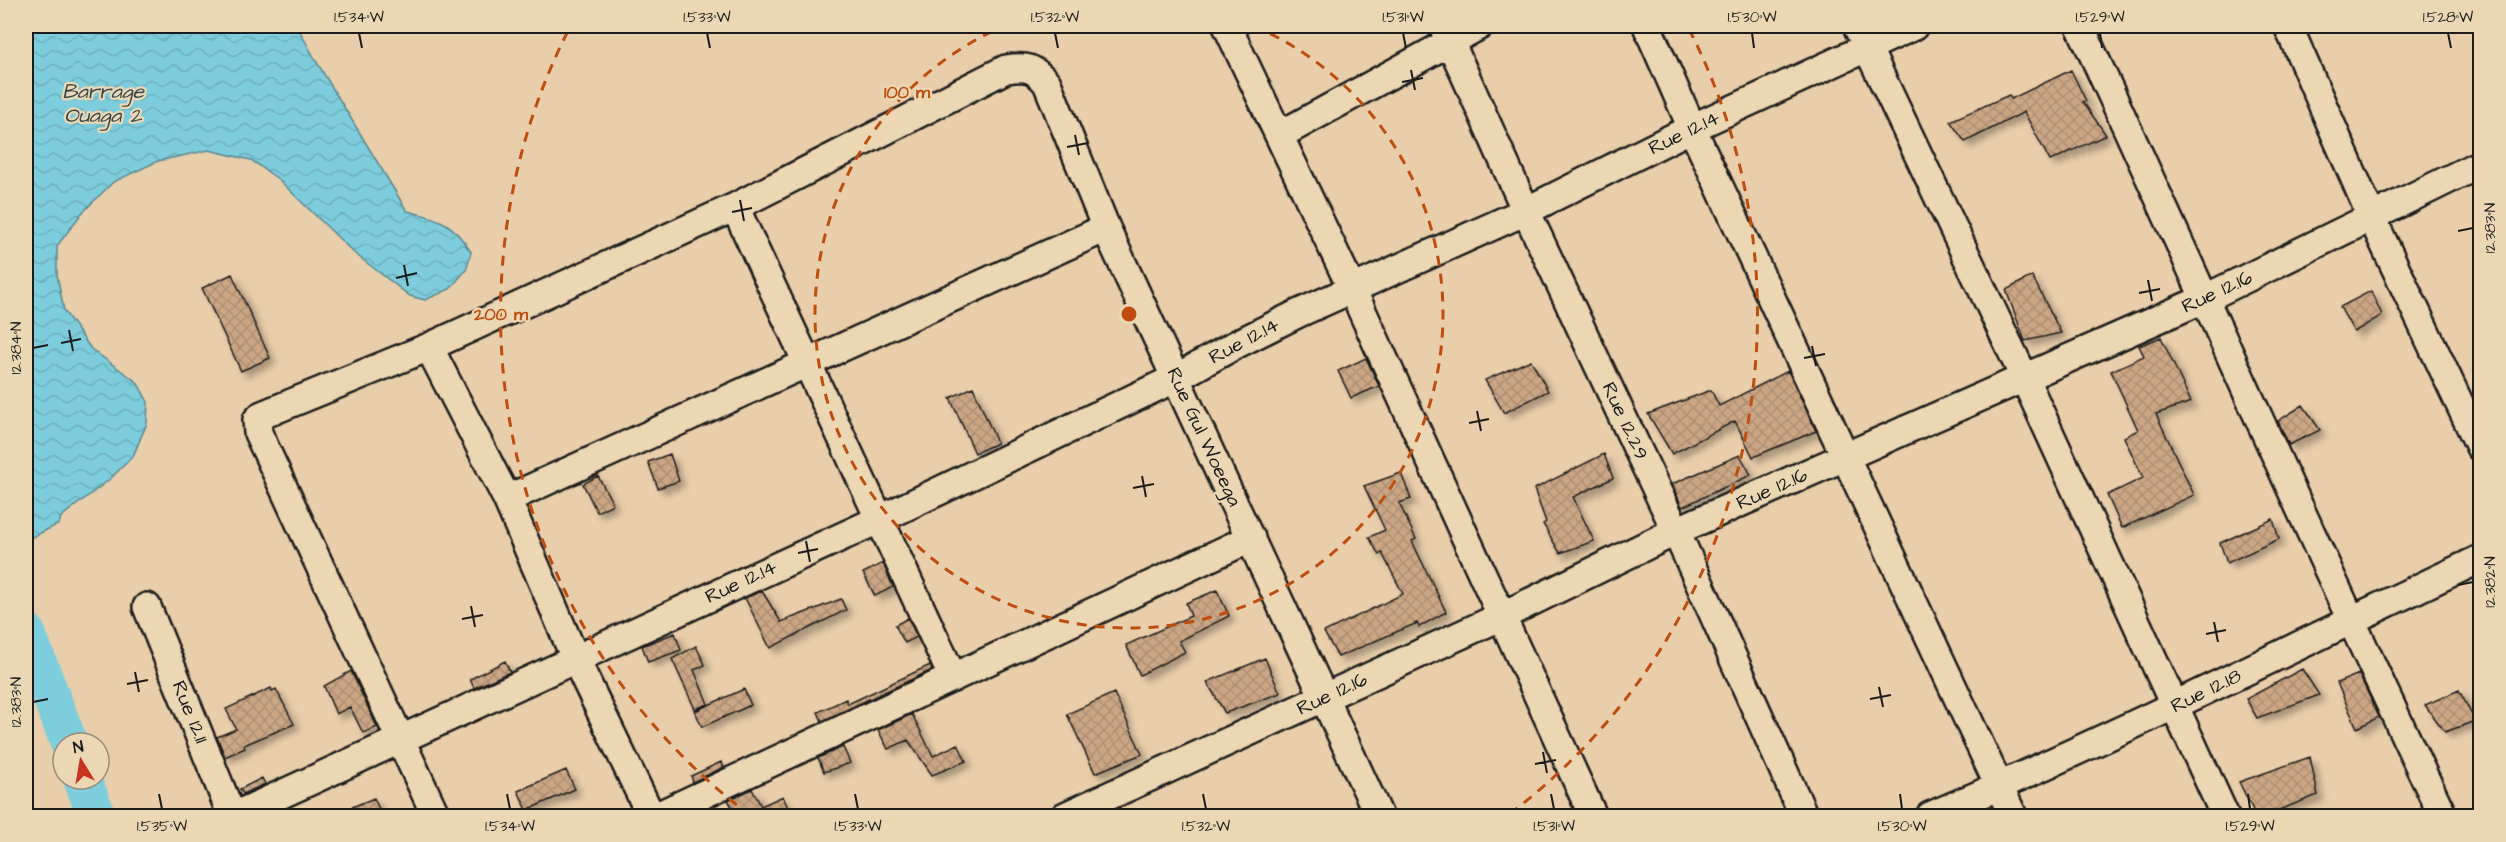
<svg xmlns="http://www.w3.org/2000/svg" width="2506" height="842" viewBox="0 0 2506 842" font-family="'Architects Daughter',sans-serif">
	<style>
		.water { fill: url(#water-waves); stroke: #57868f; stroke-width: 1.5 }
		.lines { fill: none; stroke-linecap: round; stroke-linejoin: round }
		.river { stroke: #7ecddc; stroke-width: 38 }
		.building { fill: url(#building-cross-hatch); stroke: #1c1c1c; stroke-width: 1.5; filter: url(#shadow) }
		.minor-casing { stroke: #1c1c1c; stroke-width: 32 }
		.minor { stroke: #ecd7b5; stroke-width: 27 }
		.ticks { fill: none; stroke: #1c1c1c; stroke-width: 2 }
		.ring { fill: none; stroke: #bf4d0f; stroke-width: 3; stroke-dasharray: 10 8 }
		.labels { text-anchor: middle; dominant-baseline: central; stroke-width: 4.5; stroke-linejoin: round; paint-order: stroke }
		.street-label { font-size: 20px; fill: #1c1c1c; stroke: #ecd7b5 }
		.water-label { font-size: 21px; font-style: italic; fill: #34484c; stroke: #ecd7b5 }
		.centre { fill: #bf4d0f; stroke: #ecd7b5; stroke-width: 3 }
		.ring-label { font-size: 18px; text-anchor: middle; font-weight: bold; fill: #bf4d0f; stroke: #ecd7b5; stroke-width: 4.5; stroke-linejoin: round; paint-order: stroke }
		.neatline { fill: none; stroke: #1c1c1c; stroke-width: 2 }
		.ticks-label { font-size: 15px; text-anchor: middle; fill: #1c1c1c }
	</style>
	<defs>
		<pattern id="water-waves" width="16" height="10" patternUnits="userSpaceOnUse" patternTransform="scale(1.5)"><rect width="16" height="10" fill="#7ecddc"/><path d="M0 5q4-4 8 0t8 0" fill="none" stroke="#6cafbc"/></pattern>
		<pattern id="building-cross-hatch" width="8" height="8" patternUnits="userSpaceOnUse" patternTransform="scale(1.5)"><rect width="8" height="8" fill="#caa685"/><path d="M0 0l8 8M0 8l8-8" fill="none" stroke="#ad8e72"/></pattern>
		<filter id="shadow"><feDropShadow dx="5.5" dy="5.5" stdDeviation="3" flood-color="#0004"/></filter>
	</defs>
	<rect width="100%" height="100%" fill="#e9ceab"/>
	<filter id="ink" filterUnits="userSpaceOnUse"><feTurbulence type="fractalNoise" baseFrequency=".0167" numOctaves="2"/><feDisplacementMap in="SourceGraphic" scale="12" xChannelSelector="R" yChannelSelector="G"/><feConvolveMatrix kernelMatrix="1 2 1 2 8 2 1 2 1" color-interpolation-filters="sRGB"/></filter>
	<g filter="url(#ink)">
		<path class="water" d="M26,26H297L316,61L407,211C442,220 450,220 471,252L466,270L450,289L425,300L410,296L354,253L278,179L251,160L209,150L158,161L113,182L81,214L57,246V275L64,311L91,349L137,382L148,402L147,423L133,456L110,479L61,517L59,524L26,540Z"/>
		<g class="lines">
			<path class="river" d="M26,631L69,743
				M82,779L97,816"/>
		</g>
		<path class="building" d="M2071,70L2086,101L2083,102L2106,135L2050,161L2024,112L1965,142L1950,121L2009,95L2011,99Z
			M232,274L270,358L241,371L202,288Z
			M2032,276L2061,333L2025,341L2006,290Z
			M2371,291L2382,315L2354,332L2340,307Z
			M2161,337L2191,402L2156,414L2194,495L2122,528L2107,495L2143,478L2124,437L2138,430L2111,371L2144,356L2139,346Z
			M1366,358L1379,386L1351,398L1338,371Z
			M1531,360L1548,391L1504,413L1485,380Z
			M1788,371L1816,431L1753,457L1735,421L1672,454L1648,414L1711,390L1719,406Z
			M973,387L997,443L975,453L950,398Z
			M2303,405L2320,430L2289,445L2278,421Z
			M670,454L679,481L658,488L648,462Z
			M1604,454L1613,478L1573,497L1594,541L1560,553L1543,524L1546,522L1534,489Z
			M1740,455L1751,475L1682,507L1672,484Z
			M1401,473L1411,499L1399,503L1416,539L1412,541L1446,612L1419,627L1417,623L1338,657L1324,632L1403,594L1382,553L1379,555L1369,537L1385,530L1364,486Z
			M598,476L613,504L597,512L583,484Z
			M2273,519L2279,539L2227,563L2220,543Z
			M883,563L893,587L875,596L863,573Z
			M1217,590L1229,616L1179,641L1185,652L1140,675L1126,645L1191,616L1186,603Z
			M762,591L781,622L841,599L846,610L770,648L745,598Z
			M908,618L917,637L905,643L895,625Z
			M675,633L681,650L648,662L642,646Z
			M696,646L705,665L694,670L708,704L695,709L672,659Z
			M1265,658L1280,693L1225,713L1207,682Z
			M505,661L510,672L474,688L470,679Z
			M930,665L932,670L822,721L818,712L846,699L848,704Z
			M2302,669L2319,695L2257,718L2246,699Z
			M351,671L377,727L363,733L350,707L336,714L324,686Z
			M2359,674L2379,717L2357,728L2337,683Z
			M271,688L272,691L276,689L294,724L244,745L245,748L225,757L217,737L236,729L226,709Z
			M744,689L751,705L702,727L695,711Z
			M2459,690L2475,721L2445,732L2425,705Z
			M1114,693L1142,754L1095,773L1067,714Z
			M912,714L933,756L958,744L966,761L932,775L908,740L888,749L878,730Z
			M843,747L850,763L824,772L818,758Z
			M2310,757L2318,795L2263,816H2256L2239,782Z
			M721,762L724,767L693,782L691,776Z
			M566,770L575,789L527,810L518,791Z
			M262,778L265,784L243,794L240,789Z
			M752,789L761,806L783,796L791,816H736L737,815L728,800Z
			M374,798L382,816H330Z"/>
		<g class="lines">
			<g class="minor-casing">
				<path id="minor" d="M1227,26L1352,289L1593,816
					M1443,26L1526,211L1676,531L1804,816
					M1647,26L1692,128L2013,816
					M1857,26L2024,377L2225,816
					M2080,26C2202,289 2318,555 2443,816
					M2288,26L2372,218L2480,447
					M1280,135L1479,26
					M735,207L953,678
					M429,347L507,499L575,658L651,816
					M507,499L1106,228
					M147,607L232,816
					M234,816L878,520L1176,378L1237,344L1297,314L1526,211L1692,128L1914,26
					M436,816L258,433L257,420L262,415L429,347L735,207L1006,69C1027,66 1033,67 1047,83L1106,228L1379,816
					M657,816L1251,538
					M1065,816L1502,616L1676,531L2206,298L2480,164
					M1930,816C2116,737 2297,645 2480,559"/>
			</g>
			<use href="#minor" class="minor"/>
		</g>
	</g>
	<path class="ticks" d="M359,33L362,48M707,33L710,48M1055,33L1058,48M1403,33L1406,48M1752,33L1754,48M2100,33L2102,48M2448,33L2451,48M1411,70L1415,90M1402,82L1423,78M1075,135L1079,155M1067,147L1088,143M740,200L744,221M732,212L752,208M2458,231L2473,228M404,265L408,286M396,278L417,273M2148,280L2152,301M2139,293L2160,289M69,330L73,351M61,343L81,339M1812,346L1816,366M33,348L48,345M1804,358L1825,354M1477,411L1481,431M1469,423L1489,419M1142,476L1146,497M1133,488L1154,484M806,541L810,562M798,553L818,549M2458,585L2473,582M471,606L475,627M462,619L483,615M2214,622L2218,642M2206,634L2226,630M135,672L139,692M127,684L148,680M1879,687L1883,707M1870,699L1891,695M33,702L48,699M1543,752L1547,773M1535,764L1556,760M159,794L162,809M507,794L510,809M855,794L858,809M1203,794L1206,809M1551,794L1554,809M1900,794L1902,809M2248,794L2250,809"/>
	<g class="ring">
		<path d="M1254 26A314 314 0 1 1 1004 26"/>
		<path d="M751 816A628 628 0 0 1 569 29M1689 29A628 628 0 0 1 1507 816"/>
	</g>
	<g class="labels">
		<g class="street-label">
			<text transform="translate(1684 133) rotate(-26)">Rue 12.14</text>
			<text transform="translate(2217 292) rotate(-25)">Rue 12.16</text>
			<text transform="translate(1244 341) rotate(-28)">Rue 12.14</text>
			<text transform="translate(1625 421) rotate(65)">Rue 12.29</text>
			<text transform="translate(1204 437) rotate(65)">Rue Gul Woeega</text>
			<text transform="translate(1772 489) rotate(-24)">Rue 12.16</text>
			<text transform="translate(741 582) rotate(-25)">Rue 12.14</text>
			<text transform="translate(2206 691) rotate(-26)">Rue 12.18</text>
			<text transform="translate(1332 694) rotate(-25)">Rue 12.16</text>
			<text transform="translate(190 712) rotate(68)">Rue 12.11</text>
		</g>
		<g class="water-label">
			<text x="103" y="91">Barrage<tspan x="103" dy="24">Ouaga 2</tspan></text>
		</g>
	</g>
	<circle cx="1129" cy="314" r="9" class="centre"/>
	<g class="ring-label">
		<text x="907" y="98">100 m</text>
		<text x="501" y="320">200 m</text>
	</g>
	<rect width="2506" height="842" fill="none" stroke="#ecd7b5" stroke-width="66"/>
	<g transform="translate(81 761) rotate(349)"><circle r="28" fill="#ecd7b5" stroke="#998c78" stroke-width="1.5"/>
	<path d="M0-4.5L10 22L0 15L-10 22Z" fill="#c8321e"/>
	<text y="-9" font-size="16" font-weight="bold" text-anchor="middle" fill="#1c1c1c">N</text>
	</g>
	<rect x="33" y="33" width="2440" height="776" class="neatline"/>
	<g class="ticks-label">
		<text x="359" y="22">1.534°W</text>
		<text x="707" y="22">1.533°W</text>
		<text x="1055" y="22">1.532°W</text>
		<text x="1403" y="22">1.531°W</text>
		<text x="1752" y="22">1.530°W</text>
		<text x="2100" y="22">1.529°W</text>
		<text x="2448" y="22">1.528°W</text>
		<text transform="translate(2490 228) rotate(-90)" y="5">12.383°N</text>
		<text transform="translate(16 348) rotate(-90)" y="5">12.384°N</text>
		<text transform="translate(2490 582) rotate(-90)" y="5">12.382°N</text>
		<text transform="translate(16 702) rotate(-90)" y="5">12.383°N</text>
		<text x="162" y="831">1.535°W</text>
		<text x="510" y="831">1.534°W</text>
		<text x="858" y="831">1.533°W</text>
		<text x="1206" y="831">1.532°W</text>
		<text x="1554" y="831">1.531°W</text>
		<text x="1902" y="831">1.530°W</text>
		<text x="2250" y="831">1.529°W</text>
	</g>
</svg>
